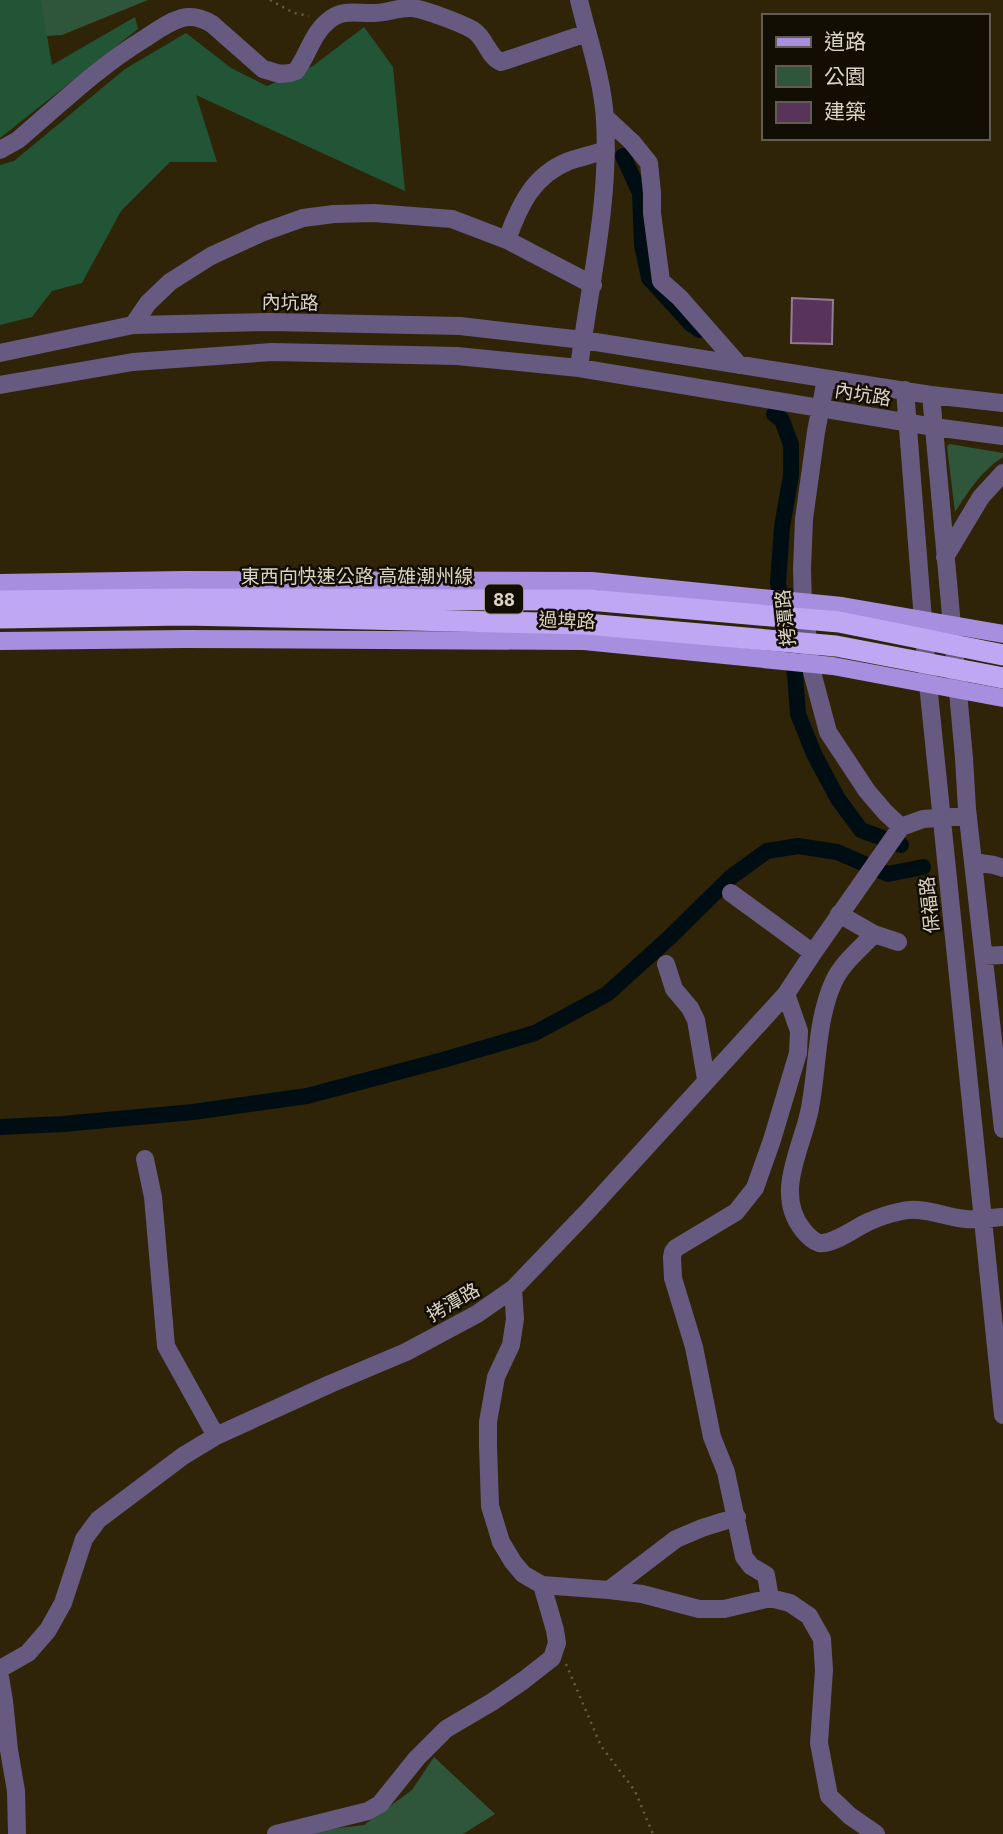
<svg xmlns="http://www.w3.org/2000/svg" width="1003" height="1834" viewBox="0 0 1003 1834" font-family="'IBM Plex Sans','Noto Sans TC',sans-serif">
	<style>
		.green { fill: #2f553b }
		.forest { fill: #215535 }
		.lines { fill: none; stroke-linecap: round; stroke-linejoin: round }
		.canal { stroke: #000e13; stroke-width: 16 }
		.building { fill: #59345a; stroke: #927b93; stroke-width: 2 }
		.path { stroke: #665d45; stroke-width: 2.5; stroke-dasharray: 2 5; stroke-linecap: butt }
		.minor { stroke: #675a81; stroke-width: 18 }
		.major { stroke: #a88ede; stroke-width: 18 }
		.highway-bridge { stroke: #c0a7f4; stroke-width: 21 }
		.labels { text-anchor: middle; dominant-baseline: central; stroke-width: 5; stroke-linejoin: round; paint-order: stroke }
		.shield { fill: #130e04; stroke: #9f998b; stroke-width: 2 }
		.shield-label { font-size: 18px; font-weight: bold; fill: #dbd4c5 }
		.street-label { font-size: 19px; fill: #dbd4c5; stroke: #130e04 }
	</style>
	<rect width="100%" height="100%" fill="#2f2408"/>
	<path class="green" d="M0,0H148L62,35L3,39Z
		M950,444L1003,453V457C981,471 968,492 955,512L947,447L948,445Z
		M434,1757L495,1814L463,1834H308L314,1831L364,1825L412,1790Z"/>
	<path class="forest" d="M0,0H41L52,65L135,17L138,29L0,138Z
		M364,27L393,67L405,191L196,95L217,162H170L121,211L82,283L52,291L32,317L0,325V165L14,161L125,69L186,33L231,68L267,86L313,66Z"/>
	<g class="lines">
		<path class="canal" d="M623,156L640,193L642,245L649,278L691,324L700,330
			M774,414L782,420L791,445V475L782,527L778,583L795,675L798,714L814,754L838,799L861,830L901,845
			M0,1127L63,1124L193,1112L307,1096L443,1060L535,1033L607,994L669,938L731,877L767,851L798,846L837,852L888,874L923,867"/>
	</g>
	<path class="building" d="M792,298L833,300L832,344L791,343Z"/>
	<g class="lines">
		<path class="path" d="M270,0L294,13L309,16
			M566,1664L601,1746L635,1791L653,1834"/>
		<path class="minor" d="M579,0C588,38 603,81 605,120C610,204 589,286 579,368
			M605,117L632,142L649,163L652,193V213L661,281L680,298L739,365
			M0,150L18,140C59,105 98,67 144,39C156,31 168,22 182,18C193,15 202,18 212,24L263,69L280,74L290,73L296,71C308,55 312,34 328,21C343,8 357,14 374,13C387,13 399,7 412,8C424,9 463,24 473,30C486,38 488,57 501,62L587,33
			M507,240C519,206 533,175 569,161C581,157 594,154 606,150
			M133,325L148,303L170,282L211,256L261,233L303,218L334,214L374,213L452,219L507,240L593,285
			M0,353L133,325L271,322L460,326L583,340L931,395L1003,403
			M826,379L816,432L804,519L802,570L803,602L812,672L828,732L867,791L885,812L901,827
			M0,385L133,362L272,352L457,356L579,368L934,427L1003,436
			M905,390L928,684L1003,1415
			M931,395L964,758L967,809L1003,1129
			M945,557L981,497L1003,473
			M973,862L994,865L1003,868
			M731,893L813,953
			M839,914L874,934L898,942
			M874,934C860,949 841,964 833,983C816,1022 818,1066 810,1108C803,1147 773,1193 803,1230C807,1235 813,1241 819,1243C833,1245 855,1228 868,1222C877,1218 888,1214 898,1212C921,1205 943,1217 966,1219C978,1220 991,1218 1003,1217
			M984,956L1003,955
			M666,964L674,989L690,1008L696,1020L706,1079
			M145,1159L153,1197L166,1346L216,1436
			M513,1289L515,1319L511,1345L496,1377L488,1422V1445L490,1506L501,1542L513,1562L523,1574L542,1585L609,1590L642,1594L699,1609H724L770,1598L790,1603L809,1616L822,1639L824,1670L819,1743L829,1796L850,1816L876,1834
			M609,1590L676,1539L702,1528L737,1517
			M770,1598L766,1575L751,1566L744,1557L726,1472L712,1437L694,1347L673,1278L672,1257L673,1252L676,1248L736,1212L755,1188L772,1140L798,1053L799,1031L786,994
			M0,1669L28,1653L48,1630L63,1603L84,1539L98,1520L183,1456L216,1436L330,1384L406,1352L477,1314L513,1289L587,1212L786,994L813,953L901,827L923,819L968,816
			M0,1677L4,1701L9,1750L16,1791L17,1834
			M276,1834L368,1811L380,1804L417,1758L446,1729L492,1702L524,1680L552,1658L557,1643L555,1630L542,1585"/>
		<path class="major" d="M0,583L183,580L592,581L842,606L1003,634
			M0,641L185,639L584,641L833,666L1003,698"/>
		<path class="highway-bridge" d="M0,601L184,599L589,600L839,622L1003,655
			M0,618L184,615L586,624L836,646L1003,678"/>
	</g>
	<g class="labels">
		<rect class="shield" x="485" y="584.5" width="38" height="29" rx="5"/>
		<g class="shield-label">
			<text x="504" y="599">88</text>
		</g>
		<g class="street-label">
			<text transform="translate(290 302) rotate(1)">內坑路</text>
			<text transform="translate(863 394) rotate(9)">內坑路</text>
			<text x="357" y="576">東西向快速公路 高雄潮州線</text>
			<text transform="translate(785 618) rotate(-96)">拷潭路</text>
			<text transform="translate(567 620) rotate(2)">過埤路</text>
			<text transform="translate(929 905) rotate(-96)">保福路</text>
			<text transform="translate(453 1302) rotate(-30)">拷潭路</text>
		</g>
	</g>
	<rect x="762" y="14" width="228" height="126" fill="#130e04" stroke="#635d51" stroke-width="2"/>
	<rect x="776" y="37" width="35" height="10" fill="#a88ede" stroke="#635d51" stroke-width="2"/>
	<text x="824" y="49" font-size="21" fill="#dbd4c5">道路</text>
	<rect x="776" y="66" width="35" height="21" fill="#2f553b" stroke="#635d51" stroke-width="2"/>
	<text x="824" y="84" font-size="21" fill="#dbd4c5">公園</text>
	<rect x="776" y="102" width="35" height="21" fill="#59345a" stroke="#635d51" stroke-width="2"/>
	<text x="824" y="119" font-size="21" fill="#dbd4c5">建築</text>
</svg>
